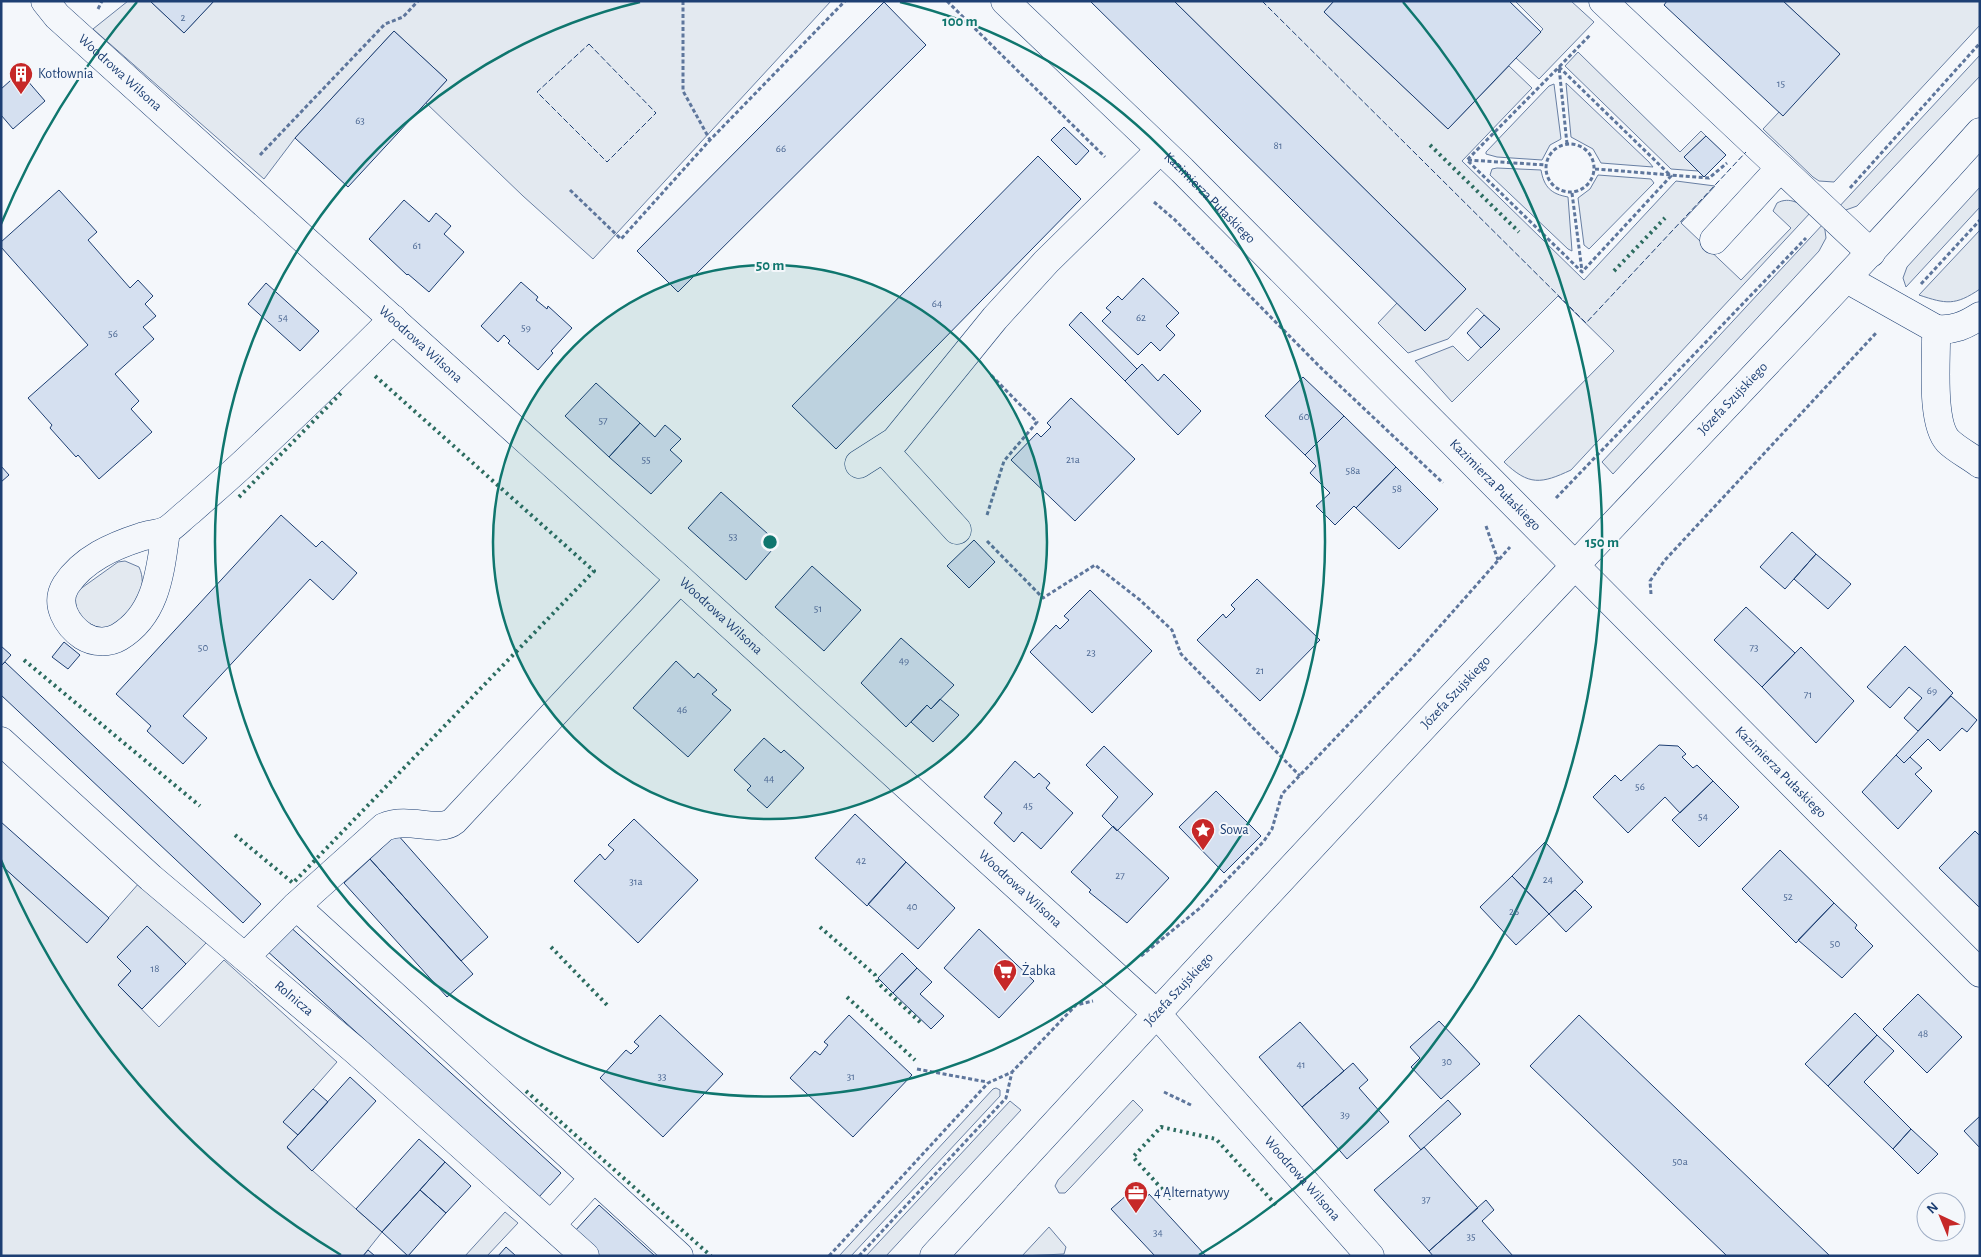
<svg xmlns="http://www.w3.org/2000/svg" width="1981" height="1257" viewBox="0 0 1981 1257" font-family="'Alegreya Sans',sans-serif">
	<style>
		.green { fill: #e3e9f0; stroke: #687fa3 }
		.building { fill: #d5e0f0; stroke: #1d3f73 }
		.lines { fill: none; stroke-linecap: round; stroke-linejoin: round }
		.minor-casing { stroke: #1d3f73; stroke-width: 29 }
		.path { stroke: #5e769c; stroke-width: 3; stroke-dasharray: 4 2.5; stroke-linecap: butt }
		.minor { stroke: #f4f7fb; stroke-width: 28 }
		.hedge { stroke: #2c6c60; stroke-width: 4; stroke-dasharray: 2.5 4; stroke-linecap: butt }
		.fence { stroke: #1d3f73; stroke-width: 1; stroke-dasharray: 6 2.5; stroke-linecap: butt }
		.ring { fill: none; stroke: #0f766e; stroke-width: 2.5 }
		.labels { text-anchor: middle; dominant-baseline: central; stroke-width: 4; stroke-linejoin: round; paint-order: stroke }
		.number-label { font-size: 11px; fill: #4b6792 }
		.street-label { font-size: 14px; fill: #1d3f73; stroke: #f4f7fb }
		.poi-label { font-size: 14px; fill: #1d3f73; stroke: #f4f7fb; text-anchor: start }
		.centre { fill: #0f766e; stroke: #f4f7fb; stroke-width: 2.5 }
		.ring-label { font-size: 15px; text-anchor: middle; font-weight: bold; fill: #0f766e; stroke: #f4f7fb; stroke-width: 4; stroke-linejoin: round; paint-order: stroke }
	</style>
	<rect width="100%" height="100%" fill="#f4f7fb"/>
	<path class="green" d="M128,1H150L184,33L214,1H831L593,259L523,196L426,103L447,80L394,31L295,138L264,179L93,29Z
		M1174,1H1334L1324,12L1448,129L1509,66L1532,88L1462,161L1584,280L1676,181L1715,186L1681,223L1741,280L1791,228L1773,211L1777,203C1790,196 1801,204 1811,212L1571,470C1541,484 1529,486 1504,462L1614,351L1558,296L1452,402L1415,361L1453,346L1468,361L1499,329L1477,308L1448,339L1408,353L1378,323L1397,303L1425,331L1466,289Z
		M1515,1H1571L1594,22L1539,79L1516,58L1543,29Z
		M1783,1H1980V25L1834,182L1819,181L1813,177L1763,129L1779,112L1783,115L1840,54Z
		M1578,52L1680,152L1701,131L1706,136L1684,157L1698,171L1671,169L1565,66Z
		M1980,55V76L1857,206L1843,211L1837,209Z
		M1566,83L1649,162L1653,167L1601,163L1593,149L1571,137Z
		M1554,84L1561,139L1550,145L1542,160L1497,157L1486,154V152L1549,86Z
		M1497,168L1541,170C1544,187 1551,194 1568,197L1572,251L1568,249L1490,175L1492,169Z
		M1598,175L1651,179L1654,183L1589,249L1584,245L1578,198L1590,189Z
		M1980,187V207L1906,287L1903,278L1907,267Z
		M1824,223L1826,238L1819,251L1613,474L1602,462Z
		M1980,230V289C1955,306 1946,304 1919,295Z
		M125,561L139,567C148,586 137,608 122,621C117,625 109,627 103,630C84,622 73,615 76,592L118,562Z
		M1,865L87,942L140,882L206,943L186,964L147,926L131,971L118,985L159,1027L224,960L337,1062L284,1122L298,1135L287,1148L382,1232L363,1256H1Z
		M996,1088L1000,1090V1096L851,1256H839L993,1089Z
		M1133,1100L1143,1110L1070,1188L1065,1193H1059L1055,1186L1058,1180Z
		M1010,1101L1021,1110L886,1256H866Z
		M505,1212L518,1223L487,1256H465Z
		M1049,1227L1066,1247L1064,1254L1022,1256Z"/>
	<path class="building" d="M150,1H214L184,33Z
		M1090,1H1174L1466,289L1425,331Z
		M1334,1H1509L1541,32L1448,129L1324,12Z
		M1667,1H1783L1840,54L1783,116L1664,5Z
		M884,2L926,45L678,292L637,251Z
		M394,31L447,80L348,187L295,138Z
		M20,72L45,101L13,129L1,115V89Z
		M1064,127L1089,151L1076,165L1051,140Z
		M1706,136L1726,155L1704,177L1684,157Z
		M1038,156L1081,199L836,449L792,406Z
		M59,190L97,232L88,240L130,288L138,280L153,296L145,304L156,316L143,327L154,339L115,374L139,401L131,409L152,432L99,479L78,455L76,457L50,428L52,425L28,398L88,345L1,247V242Z
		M404,200L429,222L436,213L451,226L444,234L464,252L429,292L408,274L407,275L369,239Z
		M1143,278L1179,313L1166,326L1175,335L1160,351L1151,342L1138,355L1102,321L1111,312L1106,308L1118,296L1122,300Z
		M521,282L538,297L536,300L547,309L548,306L572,328L551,351L553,353L538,370L508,343L510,341L504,335L498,342L481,326Z
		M266,283L319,331L300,351L248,304Z
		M1081,312L1137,369L1125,381L1069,325Z
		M1484,315L1500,329L1481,348L1467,333Z
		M1142,364L1158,381L1164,374L1201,411L1178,435L1125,381Z
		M1303,377L1344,416L1305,455L1265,416Z
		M596,383L640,423L609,457L565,416Z
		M1071,398L1135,459L1075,521L1011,460L1037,433L1041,437L1051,427L1047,423Z
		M1344,416L1396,467L1356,508L1354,506L1335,525L1316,506L1330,493L1310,473L1316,466L1305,455Z
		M640,423L655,437L665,425L681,439L670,450L682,461L651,494L609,457Z
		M1,466L9,475L1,482Z
		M1396,467L1438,509L1399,549L1356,508Z
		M721,492L778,543L746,580L688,528Z
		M281,515L316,547L322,541L357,573L333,600L310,579L183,716L207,738L183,764L147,731L151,726L116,694Z
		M1792,532L1816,554L1785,589L1760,567Z
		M974,540L995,562L969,588L947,566Z
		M1816,554L1851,584L1828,609L1794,579Z
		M812,566L861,610L824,651L775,607Z
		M1257,579L1320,640L1260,701L1197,640L1223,614L1226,618L1235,609L1231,605Z
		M1090,590L1152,651L1092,713L1030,652L1056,625L1060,629L1069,620L1064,616Z
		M1746,607L1795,653L1762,687L1714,640Z
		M901,638L954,685L931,709L927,705L906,727L861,683Z
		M64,642L80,655L68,669L52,657Z
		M1,646L11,655L1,666Z
		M1905,646L1953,693L1918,731L1904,718L1922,698L1909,687L1890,708L1867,687Z
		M1801,647L1854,701L1816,743L1762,687Z
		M676,661L694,678L698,673L717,690L712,694L731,710L688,757L633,708Z
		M5,662L261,904L243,923L1,695V666Z
		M1951,696L1977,720L1967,732L1962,728L1940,751L1928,739L1904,763L1896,755Z
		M940,699L959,715L933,742L911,722L927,705L931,709Z
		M764,738L781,753L784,750L804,768L767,808L747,790L751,786L734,770Z
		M1659,745L1678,746L1686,754L1682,757L1693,768L1697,765L1713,781L1680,813L1665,797L1628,833L1593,797L1615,775L1621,781Z
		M1104,746L1153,794L1117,831L1102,816L1118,797L1086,765Z
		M1896,755L1904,763L1910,757L1922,768L1915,774L1932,791L1898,829L1862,792Z
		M1015,761L1034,778L1039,773L1050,783L1046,788L1073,813L1041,849L1022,832L1014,842L994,823L1002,813L984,797Z
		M1713,781L1739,807L1699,847L1672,820Z
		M1216,791L1261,836L1224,873L1179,827Z
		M855,814L906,862L867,906L815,858Z
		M634,819L698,880L638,943L574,881L600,854L605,860L614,850L608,845Z
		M1,822L109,918L87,943L1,865Z
		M1113,826L1169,878L1127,923L1089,892L1091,890L1071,872Z
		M1975,831L1980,836V908L1939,868Z
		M397,834L488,937L461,961L370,859Z
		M1545,842L1583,882L1549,914L1512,876Z
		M1780,850L1834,903L1796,943L1742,889Z
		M370,859L473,974L447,997L344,883Z
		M906,862L955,908L918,949L868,904Z
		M1512,876L1549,914L1516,945L1480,907Z
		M1575,890L1592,907L1566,932L1549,914Z
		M1834,903L1857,925L1855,928L1873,946L1842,978L1798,940Z
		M287,924L561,1173L538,1198L265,949Z
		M147,926L186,964L142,1009L118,985L131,971L117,957Z
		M979,929L1034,981L999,1018L944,968Z
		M902,953L917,968L893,993L878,978Z
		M917,968L932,982L920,994L944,1016L931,1029L893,993Z
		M1918,994L1962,1037L1927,1073L1883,1029Z
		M1855,1013L1877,1035L1828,1086L1805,1064Z
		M660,1015L723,1074L663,1137L600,1078L626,1050L631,1054L639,1046L634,1042Z
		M849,1015L912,1075L853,1137L790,1078L815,1051L820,1055L828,1045L824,1042Z
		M1579,1015L1830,1256H1727L1530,1066Z
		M1439,1021L1480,1064L1441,1099L1411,1067L1420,1058L1410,1047Z
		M1300,1022L1344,1071L1302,1107L1259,1057Z
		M1877,1035L1894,1051L1864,1082L1911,1129L1893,1149L1828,1086Z
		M1353,1063L1368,1080L1359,1088L1389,1122L1347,1159L1302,1107Z
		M350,1077L376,1101L312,1171L287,1147Z
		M313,1089L328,1102L298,1135L283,1122Z
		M1448,1100L1461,1114L1421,1150L1409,1136Z
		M1980,1116V1148L1964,1131Z
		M1911,1129L1938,1154L1918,1174L1893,1149Z
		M419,1139L445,1162L382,1232L356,1209Z
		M1424,1147L1478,1208L1429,1251L1374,1190Z
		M445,1162L471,1186L446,1213L420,1190Z
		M1138,1185L1148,1196L1149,1194L1206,1256H1155L1111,1209Z
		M420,1190L446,1213L408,1256L382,1232Z
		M1486,1200L1494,1210L1482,1221L1513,1256H1433L1429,1251Z
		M599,1205L655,1256H600L574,1232Z
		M506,1247L516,1256H498Z
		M368,1250L375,1256H363Z"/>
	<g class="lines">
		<g class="minor-casing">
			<g id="minor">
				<path id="s1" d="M45,1L57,16L680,579L1156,1013L1370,1256"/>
				<path id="s2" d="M1005,1L1182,170L1980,973"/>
				<path d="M1603,1L1871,253"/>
				<path d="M1714,240L1780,168"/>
				<path d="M1847,279L1936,329C1937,355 1930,422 1948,441C1957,450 1970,456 1980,464"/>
				<path d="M1936,329C1953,331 1966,325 1980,316"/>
				<path d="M884,450L957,530"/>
				<path d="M859,464L895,441L995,318L1046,262L1160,150"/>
				<path d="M166,531C160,572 157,614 119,637C109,643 94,643 83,636C67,625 54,604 66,585C83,559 113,546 141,537C149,534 160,534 167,530C175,525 182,517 190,511C209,494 228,478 246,461C296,414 345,367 393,319"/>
				<path id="s3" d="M1,741L151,878L356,1051L585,1256"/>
				<path d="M296,906L384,827C410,816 438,834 454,821L680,579"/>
				<path d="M245,957L296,906L594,1178L551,1225"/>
				<path d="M594,1178L679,1256"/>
				<path id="s4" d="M934,1256C1144,1026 1356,798 1569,572C1706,426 1846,282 1980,132"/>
			</g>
		</g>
		<path class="path" d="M683,1V91L710,140
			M947,1L1105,157
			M98,9L102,1
			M1559,67L1671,176L1582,272L1467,160Z
			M1546 168a24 24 0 1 1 48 0a24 24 0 1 1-48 0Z
			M1567,144L1559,67L1591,34
			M260,155L385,24L403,17L418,1
			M1468,160L1546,165
			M1595,169L1709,178L1727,163
			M1850,188L1980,43
			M570,190L621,239L710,140L845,1
			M1572,193L1582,271
			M1154,202L1175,220L1322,369L1443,483
			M1921,284L1980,220
			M1556,498L1806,238
			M987,515L1004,461L1037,422L990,374
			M1486,526L1498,560
			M987,541L1043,598L1095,565L1140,600L1172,630L1181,654L1300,776
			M1651,594L1650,581L1665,560L1876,333
			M1141,956L1200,908L1264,841L1272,829L1282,794L1411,659L1510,547
			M917,1069L987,1082
			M1164,1092L1191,1105
			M829,1256L988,1083L1012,1072L1076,1005L1093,1001
			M859,1256L1006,1098L1012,1072"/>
		<use href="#minor" class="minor"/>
		<path class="hedge" d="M1430,145L1519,232
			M1614,271L1665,218
			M239,497L341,393
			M24,660L200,806
			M235,835L293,883L594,571L374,375
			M820,927L875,975L878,983L921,1023
			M551,947L607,1005
			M847,997L915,1060
			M526,1091L711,1256
			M1171,1199L1133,1157L1161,1127L1216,1139L1276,1205"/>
		<path class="fence" d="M1262,1L1586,323L1746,152
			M589,44L656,113L607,162L537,92Z"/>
	</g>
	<circle cx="770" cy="542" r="277" fill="#0f766e" fill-opacity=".12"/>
	<g class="ring">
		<circle cx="770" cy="542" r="277"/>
		<path d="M900 2A555 555 0 1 1 640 2"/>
		<path d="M341 1255A832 832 0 0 1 1 860M1 224A832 832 0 0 1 137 2M1403 2A832 832 0 0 1 1199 1255"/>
	</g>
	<defs>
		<g id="building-pin" transform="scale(1.25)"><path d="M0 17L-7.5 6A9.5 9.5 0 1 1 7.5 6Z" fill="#c62828" stroke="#f4f7fb"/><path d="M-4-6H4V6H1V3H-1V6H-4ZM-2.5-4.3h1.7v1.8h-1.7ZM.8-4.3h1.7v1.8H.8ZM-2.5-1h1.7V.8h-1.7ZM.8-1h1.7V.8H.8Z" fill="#fff"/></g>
		<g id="sight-pin" transform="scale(1.25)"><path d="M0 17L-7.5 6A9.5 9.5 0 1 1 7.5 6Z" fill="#c62828" stroke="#f4f7fb"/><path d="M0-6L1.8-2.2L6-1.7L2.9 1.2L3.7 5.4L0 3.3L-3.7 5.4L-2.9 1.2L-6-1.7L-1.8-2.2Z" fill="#fff"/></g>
		<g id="supermarket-pin" transform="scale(1.25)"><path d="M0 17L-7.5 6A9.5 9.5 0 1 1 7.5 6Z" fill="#c62828" stroke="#f4f7fb"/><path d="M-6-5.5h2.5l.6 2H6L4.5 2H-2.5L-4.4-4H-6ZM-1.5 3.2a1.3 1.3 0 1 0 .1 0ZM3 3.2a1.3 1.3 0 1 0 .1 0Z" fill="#fff"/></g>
		<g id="office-pin" transform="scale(1.25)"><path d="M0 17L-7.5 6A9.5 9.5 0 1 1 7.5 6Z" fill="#c62828" stroke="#f4f7fb"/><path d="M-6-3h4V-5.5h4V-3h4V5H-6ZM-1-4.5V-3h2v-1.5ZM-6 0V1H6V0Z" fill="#fff"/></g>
	</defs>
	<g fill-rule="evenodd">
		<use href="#building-pin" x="21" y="74"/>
		<use href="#sight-pin" x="1203" y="830"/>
		<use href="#supermarket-pin" x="1005" y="971"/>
		<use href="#office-pin" x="1136" y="1193"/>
	</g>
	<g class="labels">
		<g class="number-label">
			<text x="183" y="17">2</text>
			<text x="1781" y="83">15</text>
			<text x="360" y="120">63</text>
			<text x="1278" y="145">81</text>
			<text x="781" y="148">66</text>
			<text x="417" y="245">61</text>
			<text x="937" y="303">64</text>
			<text x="283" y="317">54</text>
			<text x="1141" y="317">62</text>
			<text x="526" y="327">59</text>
			<text x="113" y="333">56</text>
			<text x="1304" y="416">60</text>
			<text x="603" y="420">57</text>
			<text x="646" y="459">55</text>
			<text x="1073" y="459">21a</text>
			<text x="1353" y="470">58a</text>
			<text x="1397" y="488">58</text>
			<text x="733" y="536">53</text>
			<text x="818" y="608">51</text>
			<text x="203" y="647">50</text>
			<text x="1754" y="647">73</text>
			<text x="1091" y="652">23</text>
			<text x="904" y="660">49</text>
			<text x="1260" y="670">21</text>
			<text x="1932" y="690">69</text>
			<text x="1808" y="694">71</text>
			<text x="682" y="709">46</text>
			<text x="769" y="778">44</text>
			<text x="1640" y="786">56</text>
			<text x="1028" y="805">45</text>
			<text x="1703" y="816">54</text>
			<text x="861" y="860">42</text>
			<text x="1120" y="875">27</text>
			<text x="1548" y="879">24</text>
			<text x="636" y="881">31a</text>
			<text x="1788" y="896">52</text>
			<text x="912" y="906">40</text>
			<text x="1514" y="911">26</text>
			<text x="1835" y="943">50</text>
			<text x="155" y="968">18</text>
			<text x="1923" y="1033">48</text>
			<text x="1447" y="1061">30</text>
			<text x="1301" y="1064">41</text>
			<text x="662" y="1076">33</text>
			<text x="851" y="1076">31</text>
			<text x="1345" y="1114">39</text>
			<text x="1680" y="1161">50a</text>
			<text x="1426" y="1199">37</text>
			<text x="1158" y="1232">34</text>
			<text x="1471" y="1236">35</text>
		</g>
		<g class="street-label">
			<text stroke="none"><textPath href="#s1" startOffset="104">Woodrowa Wilsona</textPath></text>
			<text stroke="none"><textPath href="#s2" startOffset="284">Kazimierza Pułaskiego</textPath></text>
			<text stroke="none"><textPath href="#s1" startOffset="509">Woodrowa Wilsona</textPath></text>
			<text stroke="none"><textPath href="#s4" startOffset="1172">Józefa Szujskiego</textPath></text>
			<text stroke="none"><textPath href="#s2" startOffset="689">Kazimierza Pułaskiego</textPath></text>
			<text stroke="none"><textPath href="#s1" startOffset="914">Woodrowa Wilsona</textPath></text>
			<text stroke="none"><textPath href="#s4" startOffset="768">Józefa Szujskiego</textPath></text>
			<text stroke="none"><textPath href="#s2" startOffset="1094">Kazimierza Pułaskiego</textPath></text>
			<text stroke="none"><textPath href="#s1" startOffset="1319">Woodrowa Wilsona</textPath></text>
			<text stroke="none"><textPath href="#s4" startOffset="362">Józefa Szujskiego</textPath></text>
			<text stroke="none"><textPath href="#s3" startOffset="390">Rolnicza</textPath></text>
			<text stroke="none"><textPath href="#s1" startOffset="1724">Woodrowa Wilsona</textPath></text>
		</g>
		<g class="poi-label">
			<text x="38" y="74">Kotłownia</text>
			<text x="1220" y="830">Sowa</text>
			<text x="1022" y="971">Żabka</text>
			<text x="1154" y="1193">4 Alternatywy</text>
		</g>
	</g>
	<circle cx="770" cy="542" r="8" class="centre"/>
	<g class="ring-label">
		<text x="960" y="26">100 m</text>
		<text x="770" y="270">50 m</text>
		<text x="1602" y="547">150 m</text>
	</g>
	<rect width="1981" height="1257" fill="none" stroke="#1d3f73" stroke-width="5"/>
	<g transform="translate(1941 1217) rotate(316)"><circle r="24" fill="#f4f7fb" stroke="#9eadc5"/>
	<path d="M0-4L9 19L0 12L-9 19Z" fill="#c62828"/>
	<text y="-8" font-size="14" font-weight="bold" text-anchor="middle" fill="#1d3f73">N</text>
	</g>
</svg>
